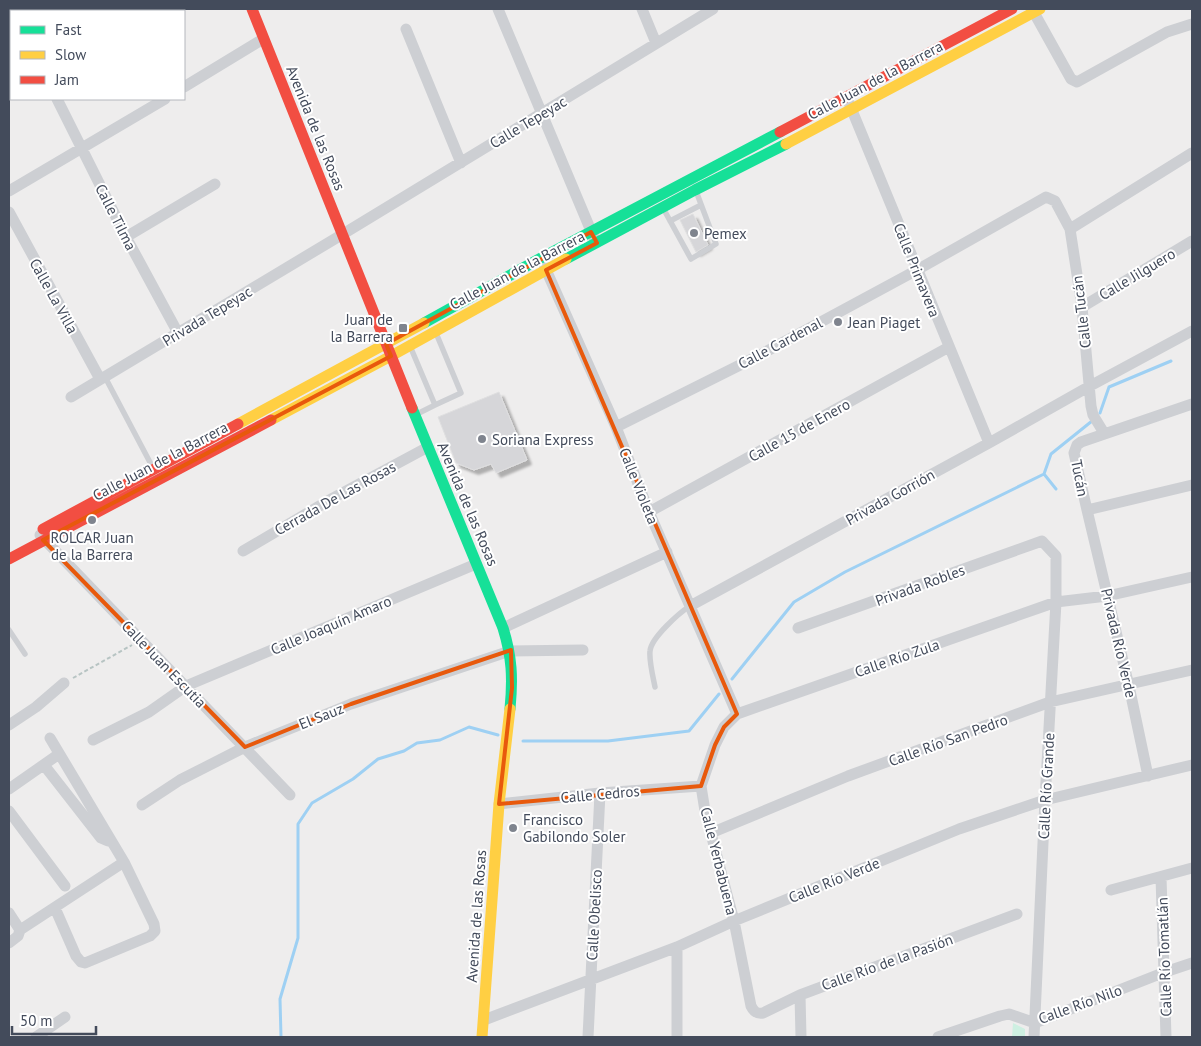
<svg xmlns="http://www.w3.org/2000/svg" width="1201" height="1046" viewBox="0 0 1201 1046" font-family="'PT Sans',sans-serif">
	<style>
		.green { fill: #cef0e2 }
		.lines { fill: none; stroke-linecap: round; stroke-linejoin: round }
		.stream { stroke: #9ed0f3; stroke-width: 3 }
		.building { fill: #d6d6d9; stroke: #dfdfe0; filter: url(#shadow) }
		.path { stroke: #b7c4c3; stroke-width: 2; stroke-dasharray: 4 2.5; stroke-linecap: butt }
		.lane { stroke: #cdcfd3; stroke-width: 5.5 }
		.street { stroke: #cdcfd3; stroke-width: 11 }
		.fast { stroke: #16e098; stroke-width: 11 }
		.slow { stroke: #ffcf43; stroke-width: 11 }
		.jam { stroke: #f24e42; stroke-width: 11 }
		.marked { fill: none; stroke: #e8590c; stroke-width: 4; stroke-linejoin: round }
		.poi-dot { fill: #7f848e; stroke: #fff; stroke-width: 2 }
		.labels { text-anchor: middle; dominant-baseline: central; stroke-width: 4; stroke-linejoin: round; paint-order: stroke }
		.street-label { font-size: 15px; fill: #434b5b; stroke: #fff }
		.poi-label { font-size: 15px; fill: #434b5b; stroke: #fff; text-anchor: start }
	</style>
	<defs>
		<filter id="shadow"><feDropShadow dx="4.5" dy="4.5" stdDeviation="1" flood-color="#0004"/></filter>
	</defs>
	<rect width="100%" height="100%" fill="#eeeded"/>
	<path class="green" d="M1013,1023L1025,1029V1037H1012Z"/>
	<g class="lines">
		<path class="stream" d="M1100,413L1109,387L1171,361
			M1044,474L1056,489
			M732,679L794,602L845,572L1044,474L1051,454L1092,421
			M523,741H608L689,731L719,694
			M281,1037L280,999L298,938V824L312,803L353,779L378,759L404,751L417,743L440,740L469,727L498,735"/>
	</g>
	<path class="building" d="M693,214L708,245L696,252L680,220Z
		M499,392L527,460L496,473L491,464L474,470L456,463L438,417Z"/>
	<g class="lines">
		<path class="path" d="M73,678L132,645"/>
		<path class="lane" d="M663,208L691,259L716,244L696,191
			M670,221L701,205
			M410,346L435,405L417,414
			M105,377L153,468
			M435,405L461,393L436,333
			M9,630L25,654
			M655,687C653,677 649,661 650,651C651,638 679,613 690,606"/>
		<path class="street" d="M13,9L14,11
			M498,9L594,238
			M642,9L656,43
			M1032,9L1071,79L1077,82L1167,32L1192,24
			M406,29L461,163
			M9,47L11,46
			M184,87L263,39
			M57,99L126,237L178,333
			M849,103L989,443
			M9,191L165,99
			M9,212L100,379
			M1070,229L1192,153
			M126,237L215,184
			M543,263L616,427L649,512L737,714
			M1082,307L1192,241
			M71,397L343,234L713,9
			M616,427L756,357L917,270L1046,197L1055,201L1070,229L1082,307L1091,406L1093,415L1104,433
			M1087,510L1192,485
			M649,512L949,347
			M40,535L290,795
			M243,551L333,498L428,447
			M690,606L989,443L1090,386L1192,331
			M503,628L667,552
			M798,628L1042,541L1056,556V602L1045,800L1034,1037
			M9,725L36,707L64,683
			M50,738L124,862L154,924L155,931L150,936L85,963L81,962L76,956L55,908
			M93,740L149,712L186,686L476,564
			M44,765L101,838L108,841
			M1148,776L1129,686L1087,510L1074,453L1077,445L1081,442L1192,404
			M9,789L59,754
			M499,804L600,793L701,786
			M142,805L180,780L245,747L351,704L510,651L583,650
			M9,811L65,886
			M711,833L848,776L1050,702L1192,670
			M1161,877L1166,1037
			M1111,890L1192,868
			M9,913L20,930
			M1017,914L800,995L763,1013C757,1014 754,1012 751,1006L734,921L705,811L701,786L715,745L724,727L737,714L1056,602L1107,596L1192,577
			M9,943L18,936L20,930L124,862
			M677,947V1037
			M800,995L801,1037
			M484,1020L677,947L734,921L959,829L1045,800L1192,765
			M36,1037L65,1017
			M588,1037L600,793
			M938,1037L1000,1016L1009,1014L1035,1023L1165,972L1192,963"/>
		<path class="fast" d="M566,259L695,190L786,144
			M424,323L541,258L780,132
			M412,408L503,628C512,657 513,678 510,709"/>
		<path class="slow" d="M786,144L1040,9
			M271,420L391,356L566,259
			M238,424L424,323
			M482,1037L499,804L510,709"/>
		<path class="jam" d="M252,9L412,408
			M780,132L1012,9
			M43,529L238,424
			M9,559L271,420"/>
	</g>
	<path class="marked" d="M591,232L597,243L546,270L737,714L724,727L715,745L701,786L499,804L512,688L511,650L351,704L245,747L43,540L391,356L386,344Z"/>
	<g class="poi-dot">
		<circle cx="694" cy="233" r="5"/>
		<circle cx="838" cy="322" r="5"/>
		<rect x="398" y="323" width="10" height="10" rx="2.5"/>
		<circle cx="482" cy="439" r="5"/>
		<circle cx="92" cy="520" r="5"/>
		<circle cx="513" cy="828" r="5"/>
	</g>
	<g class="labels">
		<g class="street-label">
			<text transform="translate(875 80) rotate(-28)">Calle Juan de la Barrera</text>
			<text transform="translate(528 122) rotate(-31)">Calle Tepeyac</text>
			<text transform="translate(316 128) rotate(68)">Avenida de las Rosas</text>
			<text transform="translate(116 217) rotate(63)">Calle Tilma</text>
			<text transform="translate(517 270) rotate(-28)">Calle Juan de la Barrera</text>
			<text transform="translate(917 270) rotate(68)">Calle Primavera</text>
			<text transform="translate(1137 274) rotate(-31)">Calle Jilguero</text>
			<text transform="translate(54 296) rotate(61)">Calle La Villa</text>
			<text transform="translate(1081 312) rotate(-97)">Calle Tucán</text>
			<text transform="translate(207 316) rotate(-31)">Privada Tepeyac</text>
			<text transform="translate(780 343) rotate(-28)">Calle Cardenal</text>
			<text transform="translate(799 430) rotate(-29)">Calle 15 de Enero</text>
			<text transform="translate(160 461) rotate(-28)">Calle Juan de la Barrera</text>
			<text transform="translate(1080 478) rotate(79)">Tucán</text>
			<text transform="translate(639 486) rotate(68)">Calle Violeta</text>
			<text transform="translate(890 497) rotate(-29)">Privada Gorrión</text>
			<text transform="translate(335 498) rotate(-29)">Cerrada De Las Rosas</text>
			<text transform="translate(468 504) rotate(67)">Avenida de las Rosas</text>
			<text transform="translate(920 585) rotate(-20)">Privada Robles</text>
			<text transform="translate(331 625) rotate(-23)">Calle Joaquín Amaro</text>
			<text transform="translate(1119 643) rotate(77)">Privada Río Verde</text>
			<text transform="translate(897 658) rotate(-19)">Calle Río Zula</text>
			<text transform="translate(164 664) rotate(46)">Calle Juan Escutia</text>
			<text transform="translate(321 716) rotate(-22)">El Sauz</text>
			<text transform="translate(948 740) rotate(-20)">Calle Río San Pedro</text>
			<text transform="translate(1046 786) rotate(-87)">Calle Río Grande</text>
			<text transform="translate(600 794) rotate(-5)">Calle Cedros</text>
			<text transform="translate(719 861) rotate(76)">Calle Yerbabuena</text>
			<text transform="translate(834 880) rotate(-22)">Calle Río Verde</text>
			<text transform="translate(594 915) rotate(-87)">Calle Obelisco</text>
			<text transform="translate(476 916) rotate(-86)">Avenida de las Rosas</text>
			<text transform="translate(1164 957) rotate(-92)">Calle Río Tomatlán</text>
			<text transform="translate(887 962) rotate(-20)">Calle Río de la Pasión</text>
			<text transform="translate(1080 1004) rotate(-20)">Calle Río Nilo</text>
		</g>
		<g class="poi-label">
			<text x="704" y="233">Pemex</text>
			<text x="393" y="319" text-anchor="end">Juan de<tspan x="393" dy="17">la Barrera</tspan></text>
			<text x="848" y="322">Jean Piaget</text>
			<text x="492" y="439">Soriana Express</text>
			<text x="92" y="537" text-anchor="middle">ROLCAR Juan<tspan x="92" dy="17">de la Barrera</tspan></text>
			<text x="523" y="819">Francisco<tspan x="523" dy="17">Gabilondo Soler</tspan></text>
		</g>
	</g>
	<rect width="1201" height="1046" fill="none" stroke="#434b5b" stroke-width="20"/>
	<rect x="10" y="10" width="175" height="90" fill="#ffffff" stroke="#b4b7bd"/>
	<rect x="20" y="26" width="25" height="8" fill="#16e098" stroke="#b4b7bd"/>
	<text x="55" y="35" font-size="15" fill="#434b5b">Fast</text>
	<rect x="20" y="51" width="25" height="8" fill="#ffcf43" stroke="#b4b7bd"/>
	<text x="55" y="60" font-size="15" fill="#434b5b">Slow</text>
	<rect x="20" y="76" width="25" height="8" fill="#f24e42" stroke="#b4b7bd"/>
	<text x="55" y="85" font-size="15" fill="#434b5b">Jam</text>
	<path d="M12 1026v8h84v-8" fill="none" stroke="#434b5b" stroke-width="2.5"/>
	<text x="20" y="1026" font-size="15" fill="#434b5b" stroke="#ffffff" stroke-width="4" paint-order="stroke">50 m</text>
</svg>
